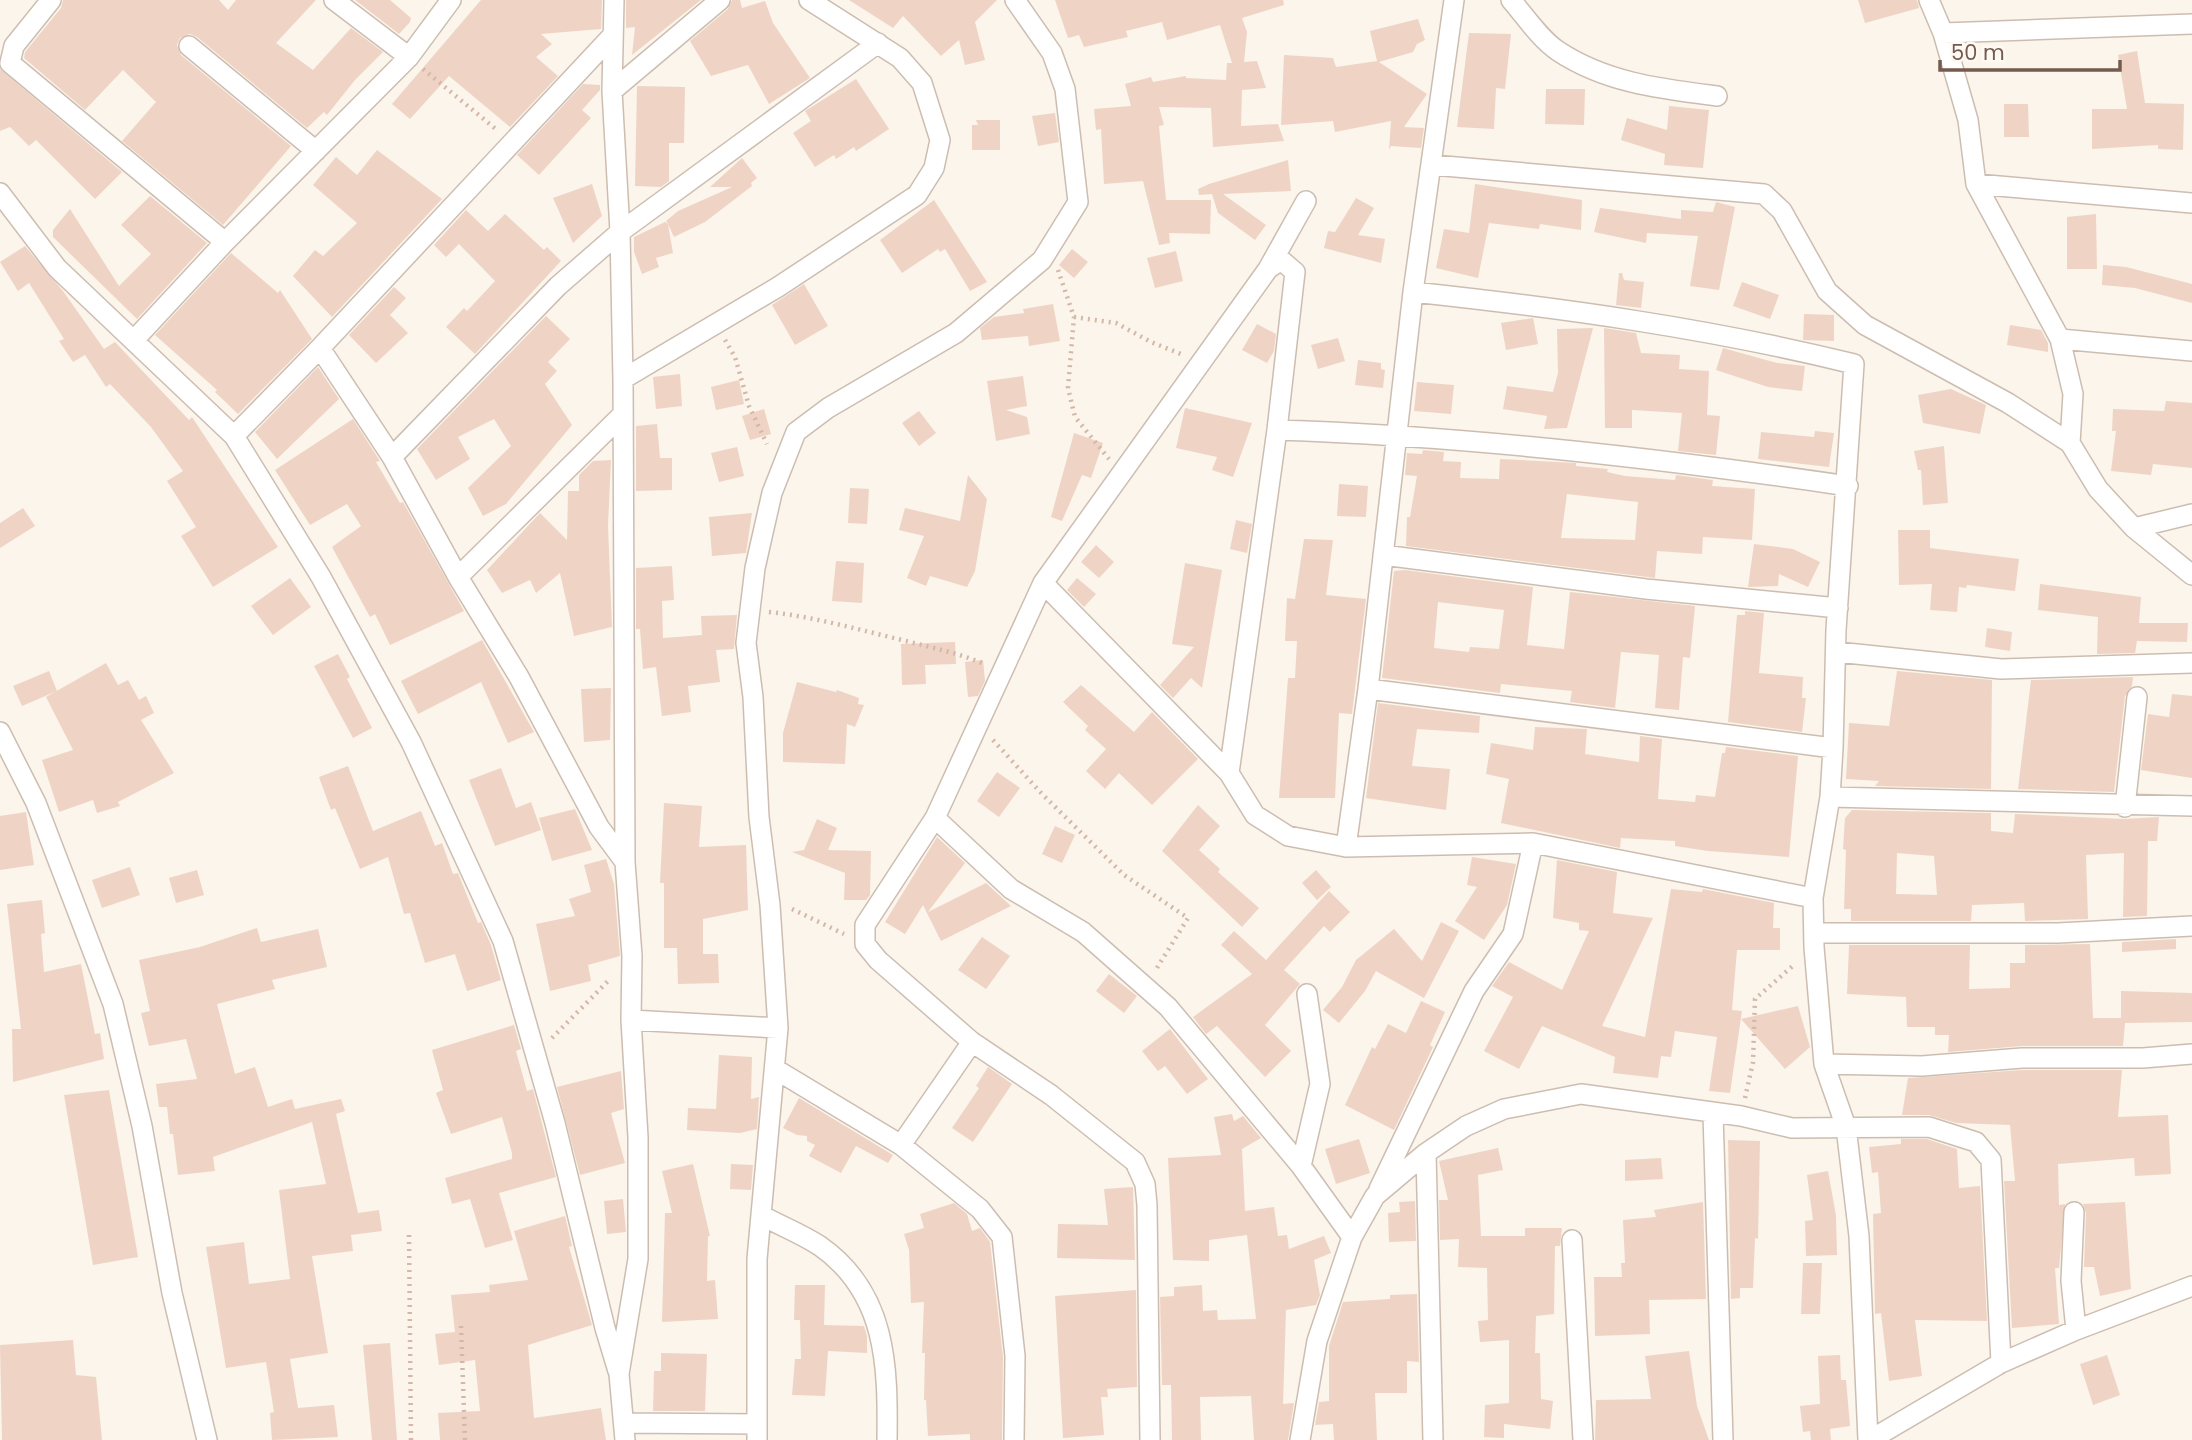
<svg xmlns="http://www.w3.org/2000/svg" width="2192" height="1440" viewBox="0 0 2192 1440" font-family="Poppins,sans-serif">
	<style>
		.building { fill: #efd4c5; fill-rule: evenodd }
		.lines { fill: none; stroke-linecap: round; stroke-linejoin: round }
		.minor-casing { stroke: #cdbdb1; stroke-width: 22 }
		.path { stroke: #d4b7a7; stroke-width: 4.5; stroke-dasharray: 2 5; stroke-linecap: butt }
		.minor { stroke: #fff; stroke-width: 19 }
	</style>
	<rect width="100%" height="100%" fill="#fbf5eb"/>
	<path class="building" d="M63,0H219L228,10L236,0H316L276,43L313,70L351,28L383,52L355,80L327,115L324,112L307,128L197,37L190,34L180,38L177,45L181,55L291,146L223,225L122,141L156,102L123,70L85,110L24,58L25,52L61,8Z
		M355,0H390L411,18L410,22L399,34Z
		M481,0H602L601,29L541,34L552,44L536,57L558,76L510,127L449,76L410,119L392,104Z
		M626,0H701L632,55L635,27L626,28Z
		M732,0H740L742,8L765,1L773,23L810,78L769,104L748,65L711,76L690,41L728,9Z
		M849,0H997L975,22L985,60L965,65L959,40L941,56L903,16L893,28Z
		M1055,0H1283L1284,5L1242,18L1247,32L1244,62L1257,61L1266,88L1242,90L1241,126L1278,124L1284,141L1213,147L1211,108L1159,107L1164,125L1159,126L1166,200H1211L1210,234L1169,233L1170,243L1159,245L1143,181L1104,184L1101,129L1096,130L1094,109L1131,106L1125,84L1151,77L1153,82L1186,76V78L1226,80L1227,63H1232L1220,25L1167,40L1162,22L1126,31L1128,37L1084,47L1079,35L1068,38Z
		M1858,0H1917L1919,8L1865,23Z
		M1418,19L1425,40L1417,44L1413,52L1379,62L1427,94L1404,127L1424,128L1421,148L1391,146L1389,150L1391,121L1335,132L1333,121L1281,125L1284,55L1333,58L1336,67L1377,61L1370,31Z
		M1469,33L1511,34L1505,89L1496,88L1494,129L1457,127Z
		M2137,51L2145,103L2184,104L2183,150L2158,149V145L2092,149V109H2127L2118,55Z
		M0,69L122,172L95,199L36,140L29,146L10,127L0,131Z
		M856,79L889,129L856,151L854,147L836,159L834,155L815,167L793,133L811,121L805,111Z
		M583,84L600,85V90L582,110L591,118L539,175L517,155Z
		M637,86L685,87L684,143H669V181L661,187L635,186Z
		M1546,89H1585L1584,125L1545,124Z
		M2004,104H2028L2029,137H2004Z
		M1669,106L1709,110L1703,168L1664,165L1665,154L1621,140L1627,118L1667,130Z
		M1055,113L1059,142L1038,146L1032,116Z
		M976,120H1000V150H972V125H978Z
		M377,150L442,199L332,317L293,276L315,250L323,256L357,223L313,185L336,157L357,175Z
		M742,158L757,178L751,183L752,186L705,222L674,237L668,224L673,253L656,258L659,267L642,274L634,252V237L665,222L668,224L666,221L678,211L732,187H710Z
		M1288,160L1291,191L1223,194L1266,225L1255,240L1218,213L1212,194L1199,195L1198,189L1209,184Z
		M592,184L602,216L573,243L553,198Z
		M1475,184L1582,200L1581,230L1540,224L1539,229L1489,223L1478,278L1436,268L1444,229L1469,233Z
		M150,196L207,243L137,319L53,237V230L70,209L119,286L151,254L121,225Z
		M1356,198L1374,208L1358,235L1385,239L1381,263L1324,248L1328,231L1335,232Z
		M934,200L987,282L970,291L945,249L940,252L938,249L902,273L880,240Z
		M1716,202L1735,207L1719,290L1690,286L1698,236L1647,233L1646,243L1594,232L1600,208L1681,219V210L1713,212Z
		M466,210L488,231L505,214L544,250L547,247L561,261L475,354L446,327L464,308L467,311L495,281L459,244L446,257L434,245Z
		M2096,214L2097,269H2067V217Z
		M25,246L63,291L104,349L115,342L189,420L192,417L278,547L213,587L181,536L196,527L167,481L183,471L151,427L110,384L106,387L85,355L73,362L59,341L64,339L29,283L18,291L0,262Z
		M1072,249L1088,262L1074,278L1059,265Z
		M1176,251L1183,281L1155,288L1147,258Z
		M231,253L278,293L280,290L312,339L238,414L215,392L217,390L155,335Z
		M2103,265L2126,267L2192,284V303L2135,288L2102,285Z
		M1619,273H1622L1624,280L1644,282L1641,308L1616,305Z
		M1742,282L1779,295L1770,319L1733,306Z
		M804,284L828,326L795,345L772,305Z
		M394,287L406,298L390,315L408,333L376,363L349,335Z
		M1053,304L1060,341L1029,346L1028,336L982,340L980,328L994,317L1024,313L1023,309Z
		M1804,314L1834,315V341L1803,340Z
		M546,316L570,339L548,362L557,371L545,384L572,425L506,504L483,516L468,488L511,446L494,419L458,437L470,459L436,480L417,449Z
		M1533,318L1538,344L1506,350L1501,323Z
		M1257,324L1276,334L1274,351L1267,363L1242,350Z
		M2010,325L2041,330L2048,343V352L2007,345Z
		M1593,328L1567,428L1544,429L1547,416L1503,409L1507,386L1553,392L1558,373L1557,329Z
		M1604,328L1636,333L1641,353L1680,355L1679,369L1709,371L1707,415L1720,416L1716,455L1678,451L1682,413L1632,410V428H1605Z
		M1338,338L1345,361L1318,369L1311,345Z
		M1723,348L1777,363L1805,366L1802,391L1768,387L1716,370Z
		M1358,360L1381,363V369L1385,370L1383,388L1355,385Z
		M318,367L339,399L277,459L255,432Z
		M680,374L682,406L656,409L653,377Z
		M1023,376L1027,406L1006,410L1027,417L1030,434L996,441L987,381Z
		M739,380L744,404L716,410L711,387Z
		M1417,382L1454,385L1451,414L1414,411Z
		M1951,389L1986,405L1980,434L1923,423L1918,395Z
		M2166,401L2192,403V468L2153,464L2151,475L2111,471L2116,431H2112L2113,409L2164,411Z
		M1185,408L1252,423L1233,477L1212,470L1217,457L1176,448Z
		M764,409L771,434L750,440L742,416Z
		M919,411L936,433L919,446L902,423Z
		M353,419L380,461L376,462L400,503L403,502L464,611L390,645L375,614L370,617L332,547L361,526L347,504L310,525L275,470Z
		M657,424L660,458H672V490L636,491V426Z
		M1815,431L1834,433L1829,467L1758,459L1761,432L1814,437Z
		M1074,433L1103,443L1091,478L1082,475L1062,521L1051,517Z
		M1944,446L1948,503L1923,505L1921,470H1918L1914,451Z
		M737,447L744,476L719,482L711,453Z
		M1423,450L1444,452L1443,461L1461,462L1460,478L1499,479L1500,459L1576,463V466L1608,469L1607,472L1625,476L1675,480L1676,475L1713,480L1712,486L1755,489L1752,540L1703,537L1702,554L1657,551L1655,578L1406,546L1407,517H1410L1417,476L1405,475L1407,453L1422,454ZM1567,494L1638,502L1635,540L1561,538Z
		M611,460L608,526L612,627L574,636L560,573L536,593L530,580L502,593L487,570L540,513L567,540L568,491H579V475L593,461Z
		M968,475L987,499L975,571L967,587L930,576L926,586L907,578L924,536L899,530L905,508L960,521Z
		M1339,484L1368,486L1366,517L1337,516Z
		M850,488L869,489L867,524L848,523Z
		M23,508L35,526L0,548V523Z
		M752,513L746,553L712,556L709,517Z
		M1236,520L1252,524L1247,553L1230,549Z
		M1898,530H1930V548L2019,559L2015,591L1967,585L1966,588L1959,587L1957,612L1930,610L1932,584L1899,585Z
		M1304,539L1333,540L1326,595L1366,599L1352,714L1339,713L1335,798H1279L1288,678H1295L1297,641H1285L1287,598L1295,599Z
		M1754,544L1793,549L1820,562L1808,587L1779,574L1778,586L1748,587Z
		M1096,545L1114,562L1099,578L1081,562Z
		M836,561L864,563L862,603L832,601Z
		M1185,563L1222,570L1202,688L1191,678L1173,698L1160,685L1194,647L1172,644Z
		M672,566L674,600L662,601L663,638L702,635L701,616L737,615L734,649L716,650L720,682L688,686L691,712L662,716L656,667L643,669L640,629H636V568Z
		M1405,570L1533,587L1527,645L1564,649L1570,592L1695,606L1690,658L1683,657L1679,710L1655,708L1659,655L1621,652L1615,708L1570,702L1572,691L1501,684L1500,693L1382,678L1394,571ZM1438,602L1504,610L1499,649L1470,647L1469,652L1434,648Z
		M290,578L311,607L273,635L251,606Z
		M1077,578L1096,594L1084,607L1067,590Z
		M2040,584L2141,597L2139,623H2188L2187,642L2137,641L2135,653L2097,654L2098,617L2038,610Z
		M1745,611L1764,613L1759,673L1803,677L1802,698H1806L1802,732L1728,722L1737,615H1745Z
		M1987,628L2012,632L2010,651L1985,647Z
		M482,640L534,732L508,743L481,682L418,714L401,681Z
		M955,642L956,664L925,665L926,684L902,685L901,644Z
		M338,654L350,677L347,679L372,728L353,738L314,666Z
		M983,660L985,681L978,696L968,697L965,662Z
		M106,663L118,685L128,680L139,700L146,696L154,713L141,720L174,773L118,802L120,806L97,813L93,800L59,812L42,760L73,750L46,697Z
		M49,671L57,691L22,706L13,686Z
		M1897,671L1992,680L1991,789L1875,786L1879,781L1846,779L1849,723L1889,726Z
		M2133,677L2132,686L2125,696L2114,792L2018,789L2031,680Z
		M797,682L836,692L837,690L859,698L858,704L864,705L855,727L847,724L845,764L783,762V733Z
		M1081,685L1134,732L1152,712L1198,759L1152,805L1119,773L1105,789L1086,771L1106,749L1085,730L1088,726L1063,702Z
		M611,688L610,740L584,742L581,689Z
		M2172,694L2192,696V778L2141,770L2148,714L2169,717Z
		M1378,703L1480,716L1479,733L1417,729L1412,766L1450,769L1446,810L1366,798Z
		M1535,727L1587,729L1585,754L1639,762L1640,736L1662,739L1658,799L1695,802L1696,795L1715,797L1722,753H1725L1726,747L1798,756L1789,857L1708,851L1675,846V841L1621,838L1620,848L1501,823L1509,779L1486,774L1491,743L1533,750Z
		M348,766L373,831L421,811L435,846L442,843L453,874L458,873L478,923L481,922L491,945L501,980L467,991L455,954L425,963L410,913L404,914L388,857L360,869L335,808L331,810L319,777Z
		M501,768L516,808L531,802L541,830L495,846L469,780Z
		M997,772L1020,788L999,817L977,801Z
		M664,803L702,806L699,847L746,845L748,910L703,919V954H718L719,983L678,984L677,948H664V883H660Z
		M1198,805L1220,826L1199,850L1220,869L1218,872L1259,908L1242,927L1162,851Z
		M575,809L592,850L552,861L539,818Z
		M1852,810L1991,813V831L2013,833L2015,814L2124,819L2159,817L2157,841H2148L2147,916L2123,917L2124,853L2086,855L2088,919L2025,921L2024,903L1972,905L1971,921H1851V909H1844L1846,850L1843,849L1845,818ZM1897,853L1934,856L1937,895L1896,894Z
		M26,812L34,865L0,870V816Z
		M817,819L837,828L828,850L871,851L870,895L866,900H844L845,873L792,852L804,850Z
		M1055,826L1075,835L1062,863L1042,854Z
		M937,837L965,863L928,912L986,883L1011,906L941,941L923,905L905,934L885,922Z
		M1472,857L1516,864L1507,905L1484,940L1455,921L1477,887L1467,885Z
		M606,859L614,884L620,956L588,965L591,981L550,991L536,924L575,916L569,899L591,892L584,865Z
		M1557,860L1617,872L1613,913L1653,918L1602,1026L1645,1037L1671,889L1702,892L1703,889L1774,903L1773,928H1780V950H1737L1732,1010L1742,1011L1730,1093L1709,1091L1717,1037L1675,1031L1671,1057L1661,1056L1658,1078L1613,1073L1615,1057L1542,1026L1519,1069L1484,1051L1513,997L1492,986L1509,962L1562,990L1589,931L1579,930V923L1553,918Z
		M130,867L140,895L102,908L92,880Z
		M197,870L204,895L176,903L169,878Z
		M1316,870L1331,887L1317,900L1302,883Z
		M1329,891L1350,912L1330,932L1324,926L1284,970L1300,984L1265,1025L1291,1051L1265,1077L1217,1026L1206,1034L1193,1017L1252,974L1221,945L1234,931L1266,960Z
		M42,900L45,933L41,934L44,972L81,964L95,1034L100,1033L104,1059L13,1082L12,1029H21L7,904Z
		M1441,922L1459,931L1424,998L1376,971L1365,991L1339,1023L1323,1010L1342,987L1356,960L1394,929L1422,961Z
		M257,928L261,942L318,929L327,967L272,980L275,989L217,1004L235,1074L255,1067L268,1107L292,1099L295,1109L341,1099L345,1111L336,1114L358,1213L379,1210L382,1231L351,1235L353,1251L312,1256L328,1353L290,1359L298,1408L334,1405L338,1437L272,1440L270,1413L274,1412L266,1362L226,1368L206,1247L244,1242L249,1284L290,1279L279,1190L326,1184L312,1122L213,1157L215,1171L178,1175L173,1134H170L167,1107H159L156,1084L197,1079L186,1039L149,1046L141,1013L150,1011L139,960L200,947Z
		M982,937L1010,956L986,989L958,970Z
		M2176,939V949L2122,952V942Z
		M2090,944L2093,1018H2121V991L2192,993V1022L2125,1023L2123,1046H2022L1948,1052L1949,1035H1935V1027H1907L1906,997L1847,994L1849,945H1970L1969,989L2010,988V963H2025V945Z
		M1109,974L1137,996L1124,1013L1096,991Z
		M1421,1001L1445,1012L1430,1045L1433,1047L1394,1130L1345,1105L1372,1047L1375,1049L1388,1024L1406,1033Z
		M1798,1006L1810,1047L1785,1069L1741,1019Z
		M514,1025L521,1049L516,1051L527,1091L533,1089L556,1177L499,1193L513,1240L485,1248L470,1199L452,1204L445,1178L512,1159V1153L502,1117L451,1134L436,1093L443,1090L432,1050Z
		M1170,1029L1208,1079L1187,1094L1165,1066L1158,1071L1142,1051Z
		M719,1055L752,1057L751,1099L759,1097L757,1129L740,1133L687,1130L688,1108L716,1109Z
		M988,1067L1012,1084L973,1142L952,1128L979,1088L976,1086Z
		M2022,1070H2122L2118,1117L2168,1115L2171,1174L2135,1176L2134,1158L2058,1164L2059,1205L2065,1204L2059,1268H2055L2059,1324L2012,1328L2004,1181H2015L2010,1125L1956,1123L1929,1115H1902L1908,1078Z
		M621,1071L624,1109L611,1113L625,1163L580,1175L557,1087Z
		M109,1090L138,1257L93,1265L64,1095Z
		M799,1098L893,1155L888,1163L856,1146L841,1173L809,1156L815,1145L807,1141V1136L797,1135L783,1128Z
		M1232,1114L1234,1121L1243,1116L1261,1138L1242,1149L1245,1211L1274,1207L1278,1236L1287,1235L1289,1249L1324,1236L1331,1253L1314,1260L1320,1295L1316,1305L1286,1310L1283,1404L1294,1403L1288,1440H1254L1251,1396L1200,1397L1201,1440H1172L1171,1385H1162L1160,1297L1174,1296V1287L1202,1285L1203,1311L1217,1310L1218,1320L1256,1319L1247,1235L1209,1240V1261L1173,1260L1168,1158L1221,1155L1214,1117Z
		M1359,1139L1370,1173L1336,1184L1325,1149Z
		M1901,1139H1927L1957,1149L1959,1188L1980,1186L1987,1321L1915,1320L1922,1376L1889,1381L1881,1313L1875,1314L1873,1214L1881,1213L1878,1172L1872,1173L1869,1147L1901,1144Z
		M1728,1140L1760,1141L1758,1239L1755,1238L1753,1288H1740V1298L1731,1299Z
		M1498,1148L1503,1170L1478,1175L1481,1236H1525V1228H1562L1560,1246H1555L1554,1314L1536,1316L1535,1353H1540L1541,1399L1553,1401L1550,1429L1504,1424V1438L1484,1437L1485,1405L1509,1403V1340L1480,1342L1478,1321L1488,1320L1487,1268L1458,1267L1459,1239L1440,1240L1439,1200H1448L1439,1161Z
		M1661,1158L1663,1179L1625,1181V1160Z
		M693,1164L710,1236H708L707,1281L715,1280L718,1319L662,1322L665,1213H672L662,1171Z
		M731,1164L753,1165L751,1190L730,1189Z
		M1828,1171L1836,1216L1837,1255L1806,1256L1805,1221L1813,1220L1807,1175Z
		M1133,1187L1135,1260L1057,1258L1058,1224L1108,1225L1104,1189Z
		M623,1199L626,1232L607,1234L604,1201Z
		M1415,1201L1416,1241L1389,1242L1388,1213L1400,1212L1399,1202Z
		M1703,1202L1706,1299L1649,1300L1650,1334L1595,1336L1594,1277H1622L1621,1263H1625L1623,1220L1656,1217L1654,1210Z
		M2125,1202L2131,1289L2100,1296L2094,1267H2084L2086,1213L2083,1204Z
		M954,1203L967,1214L972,1231L980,1228L990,1242L1003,1357L1002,1440H970V1434L928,1436L926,1400H924L925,1353H922L924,1302L911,1303L909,1250L904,1234L924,1228L920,1214Z
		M565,1216L572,1246L569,1247L592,1325L528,1345L534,1418L601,1408L606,1440H440L438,1413L480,1411L475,1360L439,1365L435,1334L455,1332L451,1295L490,1292L489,1285L528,1280L514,1231Z
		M1803,1263H1822L1820,1314H1801Z
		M795,1285H825L824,1325L864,1326L867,1336V1353L828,1351L825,1396L792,1395L795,1359H801L800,1320H794Z
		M1136,1290L1137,1387L1107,1389L1108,1397H1101L1104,1435L1063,1438L1055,1296Z
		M1417,1294L1419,1362L1407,1361V1393H1375L1377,1440H1334L1333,1424L1315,1425L1319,1402L1329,1401V1346L1343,1302L1390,1299V1295Z
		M73,1340L76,1375L96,1377L102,1440H2L0,1345Z
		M390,1343L397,1440H372L363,1345Z
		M1689,1351L1697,1406L1709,1440H1595L1596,1400L1651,1399L1645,1356Z
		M661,1353L707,1354L705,1411H653L654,1371H661Z
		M1840,1355L1841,1380H1846L1850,1426L1830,1429L1831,1440H1811L1810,1431L1803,1432L1800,1406L1820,1404L1818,1356Z
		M2107,1355L2120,1395L2093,1405L2080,1364Z"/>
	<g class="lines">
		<g class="minor-casing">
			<path id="minor" d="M51,0L14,46L10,63L225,242
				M334,0L409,57
				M614,0L612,91L620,232L623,379L625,862L632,956L631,1020L638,1137V1259L619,1374L625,1440
				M1511,0C1525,16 1540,39 1558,51C1606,83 1662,89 1717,96
				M1929,0L1943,33L1968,120L1976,184L2060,339L2073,394L2070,443L2098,489L2134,528L2192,575
				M1943,33L2192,24
				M189,46L316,151
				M612,91L720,0
				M1433,165L1764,194L1782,211L1827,291L1865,325L2008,403L2070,443
				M1976,184L2192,203
				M0,193L57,268L234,436L321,577L411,742L503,941L555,1123L605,1328L618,1371
				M1268,269L1306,201
				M1413,292C1562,308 1708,328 1854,364L1836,630L1833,748L1830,797L1813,898L1814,947L1824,1064L1846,1127L1859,1236L1868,1440
				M135,339L225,242L409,57L451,0
				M2060,339L2192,351
				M320,348L392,457L458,577L519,677L599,827L625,862
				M623,379L778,287L917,195L934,168L940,140L922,83L900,58L809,0
				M1277,430C1468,436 1659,458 1848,486
				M234,436L320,348L612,36
				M392,457L558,286L620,232L878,43
				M2134,528L2192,514
				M1383,555L1646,589L1838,608
				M458,577L622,415
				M1043,583L1229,773L1255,815L1288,836L1346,847L1533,843L1813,898
				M1837,652L2001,669L2192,663
				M1368,689L1833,748
				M0,732L36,803L113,1004L142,1126L172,1293L207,1440
				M1830,797L2192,806
				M2125,807L2137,697
				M935,818L1011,889L1083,932L1168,1007L1301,1166L1352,1237
				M1346,847L1368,689L1413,292L1454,0
				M1815,933H2058L2192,926
				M631,1020L778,1028
				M1824,1064L1922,1066L2022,1058H2143L2192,1054
				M775,1069L901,1145L980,1209L1002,1237L1015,1356L1014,1440
				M1713,1114L1723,1440
				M901,1145L972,1042
				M1426,1153L1433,1440
				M1301,1166L1320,1084L1307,994
				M1379,1189L1474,991L1513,934L1533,843
				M2074,1212L2071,1281L2076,1330
				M763,1216C781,1226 802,1234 820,1246C887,1293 888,1366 887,1440
				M1572,1240L1583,1440
				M624,1423L757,1424
				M757,1440V1259L778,1028L770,905L759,817L753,697L746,643L755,568L772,493L796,432L828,408L956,333L1042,260L1078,202L1065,89L1052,53L1015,0
				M1150,1440L1147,1205L1145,1184L1135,1162L1051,1095L972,1042L878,960L865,944V925L935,818L1043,583L1268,269L1281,260L1295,272L1277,430L1229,773
				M1300,1440L1317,1341L1352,1237L1375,1196L1426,1153L1466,1126L1504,1109L1581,1094L1741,1116L1792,1128L1929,1127L1976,1142L1991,1160L2001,1363
				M1870,1440L2001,1363L2076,1330L2192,1286"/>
		</g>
		<path class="path" d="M423,69L497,130
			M1058,270L1074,317L1068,388L1075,417L1109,459
			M1074,317L1116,323L1151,342L1181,354
			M725,340L735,357L749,406L767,444
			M769,612C816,617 860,630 906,641C933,648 959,653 984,664
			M993,740L1042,794L1124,875L1188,918L1155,971
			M792,909L844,934
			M552,1038L610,979
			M1745,1098L1753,1062L1755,999L1795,964
			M409,1235L411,1440
			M461,1326L465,1440"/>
		<use href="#minor" class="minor"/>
	</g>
	<path d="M1940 60v10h180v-10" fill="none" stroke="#755b4f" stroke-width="3.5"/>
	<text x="1951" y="60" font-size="21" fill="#755b4f" stroke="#fef9f2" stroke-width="5" paint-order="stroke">50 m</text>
</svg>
